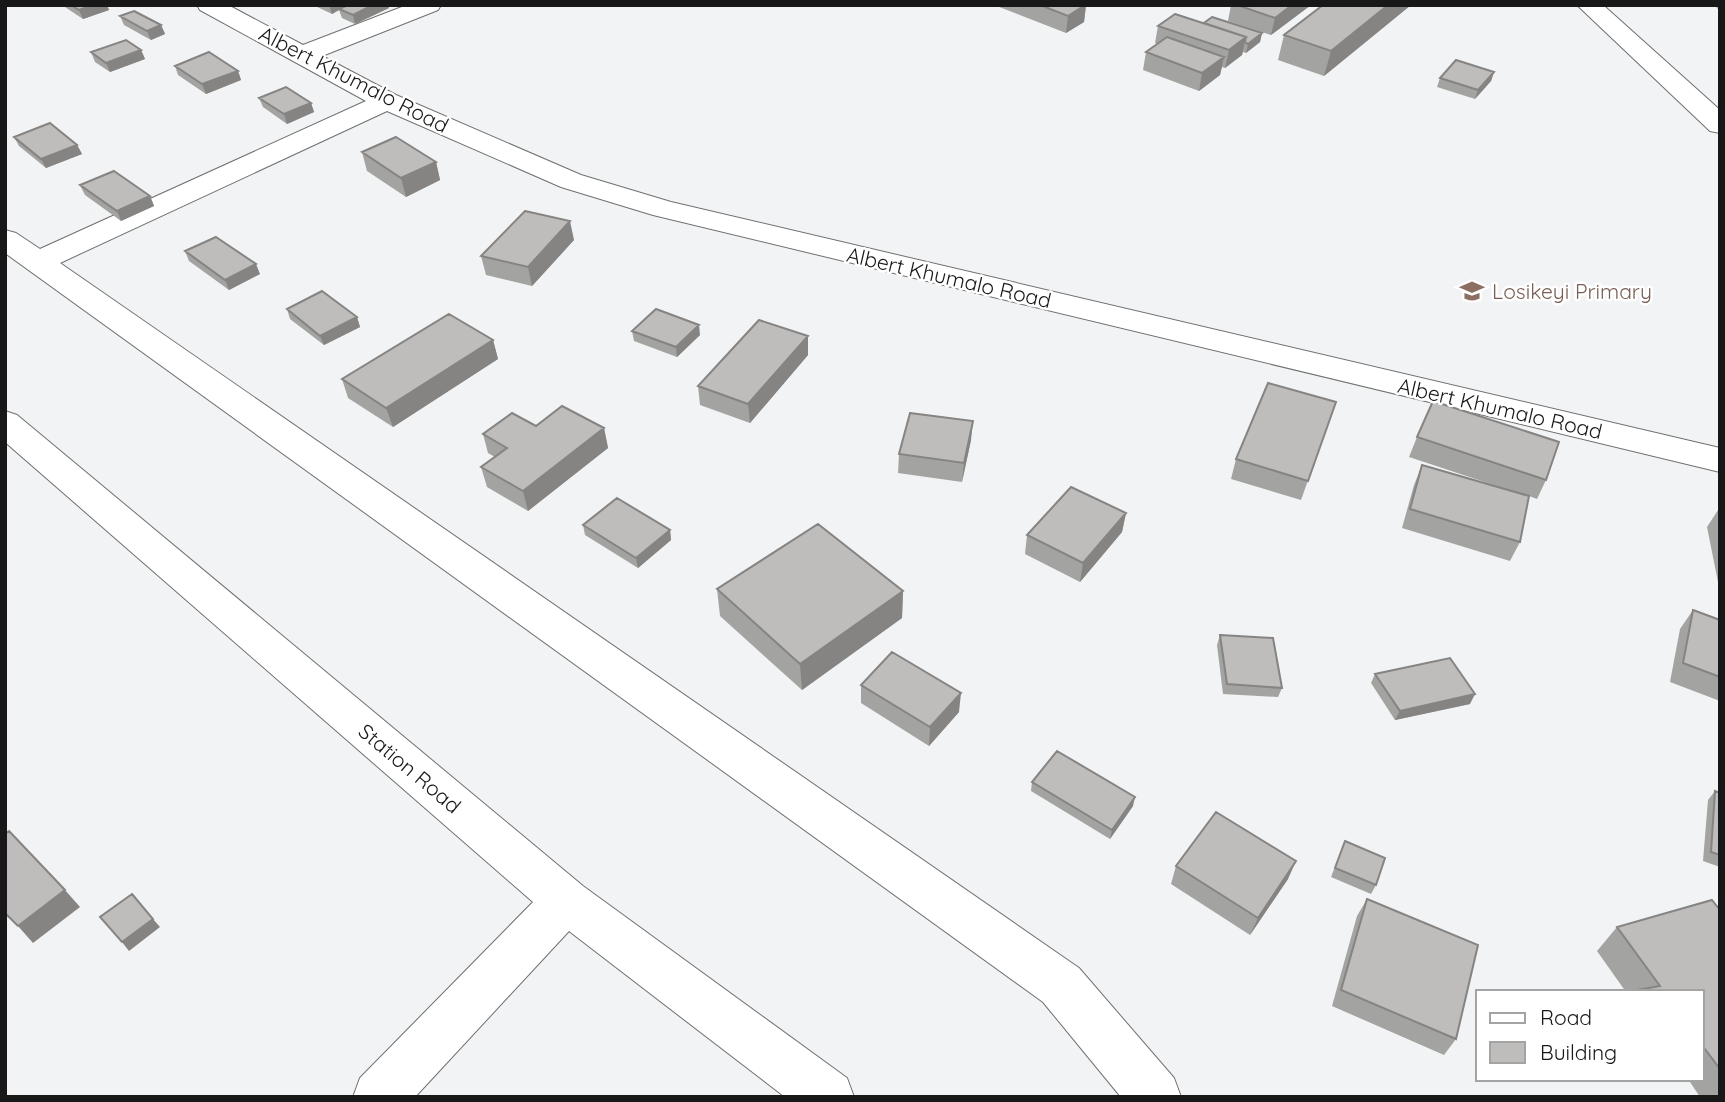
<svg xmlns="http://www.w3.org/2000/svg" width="1725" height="1102" viewBox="0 0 1725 1102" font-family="Quicksand,sans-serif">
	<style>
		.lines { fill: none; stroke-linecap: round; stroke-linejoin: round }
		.street-casing { stroke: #6f7071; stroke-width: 2 }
		.street { fill: #fff; fill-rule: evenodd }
		.wall { fill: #a3a3a1 }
		.shaded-wall { fill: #858483 }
		.building { fill: #bebdbb; stroke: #858483; stroke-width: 2 }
		.labels { text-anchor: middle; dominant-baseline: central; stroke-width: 5; stroke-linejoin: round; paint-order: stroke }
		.street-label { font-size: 21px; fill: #181818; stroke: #fff }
		.education-label { font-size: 21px; fill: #785e54; stroke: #fff; text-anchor: start }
	</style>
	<rect width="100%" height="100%" fill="#f2f3f4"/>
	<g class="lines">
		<g class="street-casing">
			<path id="street" d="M197,5H228L303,45L407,5H441L438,10L322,56L396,95L581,175L671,202L1720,448V472L653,215L561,187L387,111L60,263L1079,968L1174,1078L1181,1097H1121L1043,1002L5,253V230L16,233L40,249L366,101L200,10Z
				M1577,5H1603L1720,110V133L1710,131Z
				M5,411L17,415L583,886L847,1078L854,1097H785L569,931L415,1097H353L360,1078L533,902L5,442Z"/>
		</g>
		<use href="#street" class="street"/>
	</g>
	<path class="wall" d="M62,5H107L109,10L83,19Z
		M313,5H388L389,8L355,24L342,18L339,10L332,14Z
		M994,5H1086L1084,22L1066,33Z
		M1231,5H1311L1271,35L1228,21Z
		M1323,5H1411L1324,76L1278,60L1284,35Z
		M1714,5H1720V11Z
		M120,16L161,25L165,34L151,40L124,25Z
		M1204,23L1262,33L1260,42L1246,53L1243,52L1242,55L1225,68L1222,67L1220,75L1199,91L1143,70L1146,52L1158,44L1155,43L1158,26Z
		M141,50L145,59L110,72L95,62L91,52Z
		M175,66L238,71L241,80L206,94L178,75Z
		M1494,72L1491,81L1475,99L1437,87L1440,78Z
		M259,98L311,103L314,112L287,124L263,107Z
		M14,137L77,145L82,154L46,168L19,146Z
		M362,152L436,162L440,180L406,197L367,171Z
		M80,185L150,196L154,206L121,221L85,195Z
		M574,240L532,286L486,275L481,256Z
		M185,251L260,274L229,290L189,261Z
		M287,309L357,317L360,327L324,345L290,319Z
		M632,331L700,335L677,357L634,341Z
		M493,340L498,359L393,427L348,398L342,379Z
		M808,355L750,423L700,405L698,386Z
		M1336,402L1301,500L1231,479L1236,459Z
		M536,426L604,428L608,448L528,511L487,487L481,467L495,457L488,453L483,434Z
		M1417,437L1546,480L1537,499L1529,496L1520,542L1510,561L1402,528L1414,485L1422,465L1521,494L1409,457Z
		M971,440L962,482L898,473L899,454Z
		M1720,507V592L1707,527Z
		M1126,513L1122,532L1080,582L1025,554L1027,535Z
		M583,525L670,530L671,540L638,568L585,535Z
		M717,589L903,591L902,618L802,690L720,616Z
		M1693,610L1720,620V701L1670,682L1680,629Z
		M1220,635L1282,688L1278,697L1223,694L1217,645Z
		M1375,674L1470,704L1395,720L1371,683Z
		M861,685L959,712L929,746L861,703Z
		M1032,782L1133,806L1110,839L1031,791Z
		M1715,791L1720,793V867L1703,861L1708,800Z
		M1345,841L1376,885L1371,894L1331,877Z
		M1176,866L1288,879L1250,935L1171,884Z
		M1367,899L1456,1039L1444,1055L1332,1006L1357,916Z
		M1720,910V1097H1700L1688,1079H1702V992H1626L1597,951L1617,927Z"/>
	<path class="shaded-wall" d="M93,5H107L109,10L83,19L79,10Z
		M329,5H351L339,9V10L332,14Z
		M373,5H388L389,8L355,24L353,15Z
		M1085,5H1086L1084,22L1066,33L1068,16Z
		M1292,5H1311L1271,35L1275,18Z
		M1388,5H1411L1324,76L1331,51Z
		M161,25L165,34L151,40L147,31Z
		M1262,33L1260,42L1246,53L1248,44Z
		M1246,37L1242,55L1225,68L1229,50Z
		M141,50L145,59L110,72L106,63Z
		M1224,57L1220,75L1199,91L1202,73Z
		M238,71L241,80L206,94L202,84Z
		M1494,72L1491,81L1475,99L1478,90Z
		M311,103L314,112L287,124L284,114Z
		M77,145L82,154L46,168L41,159Z
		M436,162L440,180L406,197L401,178Z
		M150,196L154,206L121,221L117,211Z
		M570,221L574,240L532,286L528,267Z
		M256,264L260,274L229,290L225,280Z
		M357,317L360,327L324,345L320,336Z
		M699,325L700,335L677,357L676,347Z
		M808,336V355L750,423L748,404Z
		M493,340L498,359L393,427L386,408Z
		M973,421L971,440L962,482L964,463Z
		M604,428L608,448L528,511L523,491Z
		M1126,513L1122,532L1080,582L1083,563Z
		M670,530L671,540L638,568L636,558Z
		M903,591L902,618L802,690L800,664Z
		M961,693L959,712L929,746L930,727Z
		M1475,694L1470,704L1395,720L1400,711Z
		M1135,797L1133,806L1110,839L1112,830Z
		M1296,861L1288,879L1250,935L1258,918Z
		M65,890L80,907L33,943L18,926Z
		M153,919L160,927L129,951L122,942Z"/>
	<path class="building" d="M71,5H93L79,10Z
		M348,5H373L353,15L339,9Z
		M1040,5H1085L1068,16Z
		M1237,5H1292L1275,18Z
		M1323,5H1388L1331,51L1284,35Z
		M134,11L161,25L147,31L120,16Z
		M1175,14L1246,37L1229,50L1158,26Z
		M1212,17L1262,33L1248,44L1245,42L1246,37L1204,23Z
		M1167,37L1224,57L1202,73L1146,52Z
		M126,40L141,50L106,63L91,52Z
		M209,52L238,71L202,84L175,66Z
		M1456,60L1494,72L1478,90L1440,78Z
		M286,87L311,103L284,114L259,98Z
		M50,123L77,145L41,159L14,137Z
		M396,137L436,162L401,178L362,152Z
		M114,171L150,196L117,211L80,185Z
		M525,211L570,221L528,267L481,256Z
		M216,237L256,264L225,280L185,251Z
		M322,291L357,317L320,336L287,309Z
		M656,309L699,325L676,347L632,331Z
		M449,314L493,340L386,408L342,379Z
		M759,320L808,336L748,404L698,386Z
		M1268,383L1336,402L1308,481L1236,459Z
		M1433,401L1559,442L1546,480L1417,437Z
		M562,406L604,428L523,491L481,467L507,448L483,434L512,413L536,426Z
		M910,413L973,421L964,463L899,454Z
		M1422,465L1529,496L1520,542L1410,509Z
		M1071,487L1126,513L1083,563L1027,535Z
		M617,498L670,530L636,558L583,525Z
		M818,524L903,591L800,664L717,589Z
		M1693,610L1720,620V677L1683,663Z
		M1220,635L1273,638L1282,688L1227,684Z
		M892,652L961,693L930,727L861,685Z
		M1450,658L1475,694L1400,711L1375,674Z
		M1057,751L1135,797L1112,830L1032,782Z
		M1715,791L1720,793V855L1711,852Z
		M1216,812L1296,861L1258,918L1176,866Z
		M9,831L65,890L18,926L5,913V834Z
		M1345,841L1385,858L1376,885L1335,868Z
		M132,894L153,919L122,942L100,917Z
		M1367,899L1478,945L1456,1039L1341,990Z
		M1712,900L1720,910V1069L1702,1045V992H1626L1660,986L1617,927Z"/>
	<defs>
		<g id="school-bare" transform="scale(1.89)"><path d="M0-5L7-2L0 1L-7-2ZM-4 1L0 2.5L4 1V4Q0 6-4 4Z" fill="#8d6e63" stroke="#fff" stroke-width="2.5" paint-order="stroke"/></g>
	</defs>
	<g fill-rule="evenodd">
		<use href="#school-bare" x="1472" y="291"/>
	</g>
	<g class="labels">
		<g class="street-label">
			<text transform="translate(354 79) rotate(27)">Albert Khumalo Road</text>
			<text transform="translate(949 277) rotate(13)">Albert Khumalo Road</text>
			<text transform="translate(1500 408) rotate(13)">Albert Khumalo Road</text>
			<text transform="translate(410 768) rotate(40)">Station Road</text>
		</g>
		<g class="education-label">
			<text x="1492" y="291">Losikeyi Primary</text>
		</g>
	</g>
	<rect width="1725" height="1102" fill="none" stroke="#181818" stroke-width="14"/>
	<rect x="1476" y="990" width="228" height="91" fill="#ffffff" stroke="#a3a3a3" stroke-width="2"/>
	<rect x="1490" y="1013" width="35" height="10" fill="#ffffff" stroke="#a3a3a3" stroke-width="2"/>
	<text x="1540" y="1025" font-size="21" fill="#181818">Road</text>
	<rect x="1490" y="1042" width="35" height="21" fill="#bebdbb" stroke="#a3a3a3" stroke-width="2"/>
	<text x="1540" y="1060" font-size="21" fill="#181818">Building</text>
</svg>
